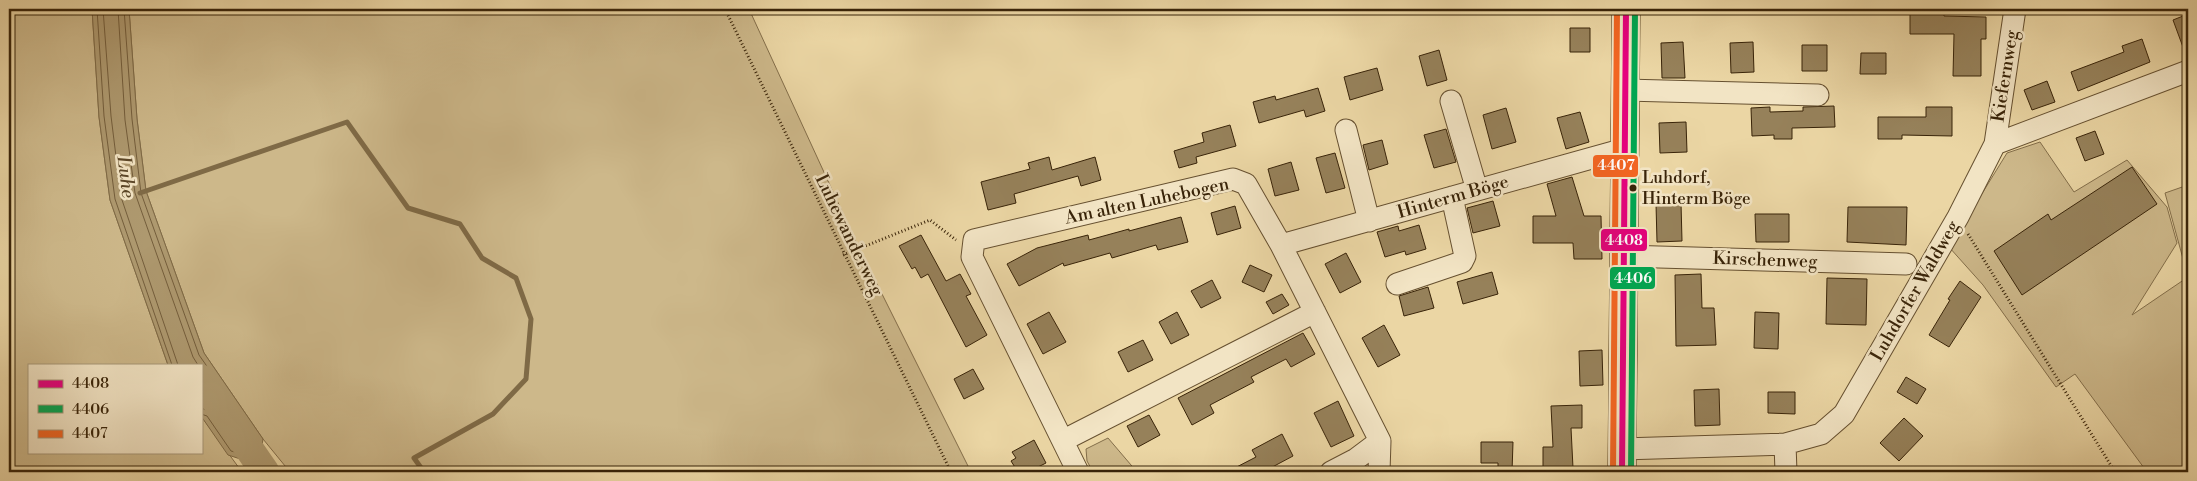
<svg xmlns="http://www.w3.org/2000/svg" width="2197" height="481" viewBox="0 0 2197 481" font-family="'Libre Bodoni',serif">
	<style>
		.green { fill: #cdb88a; stroke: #836e4a }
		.water { fill: #ae996f; stroke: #7f6a46 }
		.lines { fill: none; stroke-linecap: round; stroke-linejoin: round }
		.shore { stroke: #745e3c; stroke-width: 1 }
		.stream { stroke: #7f6a46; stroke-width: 5 }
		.river { stroke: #ae996f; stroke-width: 29 }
		.building { fill: #96815a; stroke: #392409 }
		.minor-casing { stroke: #665030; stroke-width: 23 }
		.major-casing { stroke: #392409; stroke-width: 29 }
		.path { stroke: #392409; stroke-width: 3; stroke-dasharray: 1 2.5; stroke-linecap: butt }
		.minor { stroke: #f2e4c4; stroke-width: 21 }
		.major { stroke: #ebd6a4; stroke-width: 28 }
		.bus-1-casing { stroke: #f2e4c4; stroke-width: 10 }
		.bus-2-casing { stroke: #f2e4c4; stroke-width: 10 }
		.bus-3-casing { stroke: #f2e4c4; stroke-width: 10 }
		.bus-1 { stroke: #e5007d; stroke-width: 6 }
		.bus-2 { stroke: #00a651; stroke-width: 6 }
		.bus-3 { stroke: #f26522; stroke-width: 6 }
		.bus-dot { fill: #392409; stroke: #f2e4c4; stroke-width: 2 }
		.labels { text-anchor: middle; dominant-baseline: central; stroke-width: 5; stroke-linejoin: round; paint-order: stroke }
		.bus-label { font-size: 17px; fill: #392409; stroke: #f2e4c4; text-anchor: start }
		.street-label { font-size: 18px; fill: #392409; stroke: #f2e4c4 }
		.water-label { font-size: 19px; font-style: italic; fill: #5c4728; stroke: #f2e4c4 }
		.line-badge { stroke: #f2e4c4; stroke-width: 2 }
		.badge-label { font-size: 14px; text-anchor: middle; font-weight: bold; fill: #fff }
	</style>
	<rect width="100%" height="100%" fill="#ebd6a4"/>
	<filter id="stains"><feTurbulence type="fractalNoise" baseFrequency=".004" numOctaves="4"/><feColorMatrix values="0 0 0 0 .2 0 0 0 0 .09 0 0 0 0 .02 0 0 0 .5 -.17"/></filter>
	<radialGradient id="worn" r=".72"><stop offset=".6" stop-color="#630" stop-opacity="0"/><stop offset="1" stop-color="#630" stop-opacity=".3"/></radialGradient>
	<path class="green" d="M9,9H92L99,117L110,200L168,365H29V452H201V416L242,472H9Z
		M129,9H749L857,244L971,472H290L263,439L204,353L146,191L137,119Z
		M2040,142L2074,192L2127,160L2167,207L2177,243L2132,315L2188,277L2165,193L2188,185V472H2147L2075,374L2056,387L1983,285L1949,247L2007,153Z
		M1108,438L1137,472H1093L1087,461L1086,449Z"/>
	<path class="water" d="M92,9H129L137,119L146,191L204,353L263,439L259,465L228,455L201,416V365H168L110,200L99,117Z"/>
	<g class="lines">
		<path class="shore" d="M97,9L104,116L115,199L172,365
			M103,9L111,116L121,197L178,365
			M118,9L125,120L135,193L193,357L198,365
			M124,9L132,119L141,193L199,355L258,439L255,457L231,451L207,416L201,414
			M201,369L251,441L250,449L235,445L212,412L201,408"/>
		<path class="stream" d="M140,193L347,122L408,208L460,224L482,258L516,278L531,319L526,379L493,414L414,458L424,472"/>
		<path class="river" d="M201,379L265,472"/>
	</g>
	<path class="building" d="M1910,10H1944V16L1986,17V39H1981V76H1953L1954,34H1910Z
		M2188,14V58H2187L2173,20Z
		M1570,28H1590V52H1570Z
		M2142,39L2150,62L2078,91L2071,72L2124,52L2122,46Z
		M1683,42L1685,78H1662L1661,43Z
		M1753,42L1754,72L1731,73L1730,43Z
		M1802,45H1827V71H1802Z
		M1439,50L1447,80L1427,86L1419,56Z
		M1861,53H1886V74H1860Z
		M1377,68L1383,90L1350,100L1344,77Z
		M2047,81L2055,102L2032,110L2024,90Z
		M1318,88L1325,111L1306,117L1304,110L1259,123L1253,102L1275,96L1276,100Z
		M1834,106L1835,127L1792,128V139H1774V135L1752,136L1751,108L1770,107V112L1803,111V107Z
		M1926,107H1952V136L1902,135V139H1878V117H1926Z
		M1506,108L1516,142L1492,149L1483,115Z
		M1580,112L1589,142L1566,149L1557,118Z
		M1686,122L1687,152L1660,153L1659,123Z
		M1230,125L1236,146L1196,157L1197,163L1179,168L1174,151L1204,142L1202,133Z
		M1446,129L1456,162L1434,168L1424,135Z
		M2095,131L2104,154L2085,161L2076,138Z
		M1382,140L1388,164L1369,170L1363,145Z
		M1335,153L1345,188L1326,193L1316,158Z
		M1049,157L1052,170L1095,157L1101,180L1081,186L1078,176L1014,194L1016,203L988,210L981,182L1030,169L1028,163Z
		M1291,162L1299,190L1275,196L1268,169Z
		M2132,167L2157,204L2022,295L1994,251L2048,214L2051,220Z
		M1572,177L1584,216H1601L1602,259H1574L1573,243H1533V216H1556L1547,184Z
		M1493,201L1500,226L1473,233L1467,208Z
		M1681,203L1682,241L1657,242L1656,204Z
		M1235,206L1241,228L1217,235L1211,213Z
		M1848,207H1907L1906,245L1847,242Z
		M1755,214H1789V242H1756Z
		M1181,217L1188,242L1158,250L1156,245L1112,258L1110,253L1064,266L1063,263L1019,286L1007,264L1037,248L1088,235L1089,240L1129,229V231Z
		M1419,225L1426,249L1406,255L1405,251L1385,257L1377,232L1398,226L1399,231Z
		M921,235L946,281L960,274L971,294L966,296L987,335L966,347L928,274L921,278L915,267L912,269L899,246Z
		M1346,253L1361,282L1340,293L1325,264Z
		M1250,265L1272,275L1264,292L1242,282Z
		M1492,272L1498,294L1463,304L1457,282Z
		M1701,274L1702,308H1714L1716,345L1676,346L1675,275Z
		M1827,278L1867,279L1866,325L1826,324Z
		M1212,280L1221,298L1201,308L1191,291Z
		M1960,281L1981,297L1949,347L1929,335L1950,300L1948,299Z
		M1428,287L1434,308L1404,316L1399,296Z
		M1282,294L1289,305L1273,314L1266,302Z
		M1049,312L1066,342L1043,354L1027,324Z
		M1177,312L1189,335L1171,344L1159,322Z
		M1755,312L1779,313L1778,349L1754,348Z
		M1384,325L1400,355L1378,367L1362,338Z
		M1303,333L1315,354L1291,367L1286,359L1251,377L1254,382L1210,405L1214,413L1192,425L1178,398Z
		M1143,340L1153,360L1128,372L1118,352Z
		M1602,350L1603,385L1580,386L1579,351Z
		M973,369L984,389L964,399L954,379Z
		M1906,377L1926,389L1917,404L1897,392Z
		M1719,389L1720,425L1695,426L1694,390Z
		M1768,392H1795V414L1768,413Z
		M1338,401L1354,436L1331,447L1314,413Z
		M1582,405V428H1571L1573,468L1543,469V447H1553L1551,406Z
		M1149,415L1160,435L1138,447L1127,426Z
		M1904,418L1923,436L1899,461L1880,443Z
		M1282,434L1293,456L1263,472H1227L1256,457L1252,450Z
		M1034,440L1046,463L1028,472H1018L1011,461L1016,458L1012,452Z
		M1481,442H1513L1512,472H1498V463H1481Z"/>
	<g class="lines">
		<g class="minor-casing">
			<path id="minor" d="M1625,90L1818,95
				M1451,101L1477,190
				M1346,130L1369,221
				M1995,144L2188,71
				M1281,245L1624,149
				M1624,256L1906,264
				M1397,284L1462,262L1465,256L1452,197
				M1064,440L1315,312
				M1785,444L1786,472
				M1622,449L1785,444L1821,434L1844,414L1958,217L1995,144L2015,9
				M1078,472L972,257L974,240L1233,179L1246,184L1281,245L1380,441L1379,472
				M1331,472L1356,459L1380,441"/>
		</g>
		<g class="major-casing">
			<path id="major" d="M1622,472L1626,9"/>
		</g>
		<path class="path" d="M725,9L951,472
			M1968,234L2115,472
			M843,255L930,220L956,240"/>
		<use href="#minor" class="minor"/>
		<use href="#major" class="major"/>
		<g class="bus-1-casing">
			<path id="bus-1" d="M1622,472L1626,9"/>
		</g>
		<g class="bus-2-casing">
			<path id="bus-2" d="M1631,472L1635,9"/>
		</g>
		<g class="bus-3-casing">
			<path id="bus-3" d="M1613,472L1617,9"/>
		</g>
		<use href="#bus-1" class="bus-1"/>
		<use href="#bus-2" class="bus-2"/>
		<use href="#bus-3" class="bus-3"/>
	</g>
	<circle class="bus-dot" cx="1633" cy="188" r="4.5"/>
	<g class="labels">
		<g class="bus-label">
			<text x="1642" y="178">Luhdorf,<tspan x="1642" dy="21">Hinterm Böge</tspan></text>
		</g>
		<g class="street-label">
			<text transform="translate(2005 76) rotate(-81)">Kiefernweg</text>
			<text transform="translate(1453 197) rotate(-16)">Hinterm Böge</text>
			<text transform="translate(1147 201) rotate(-12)">Am alten Luhebogen</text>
			<text transform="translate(849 235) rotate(64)">Luhewanderweg</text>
			<text transform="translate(1765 260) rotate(2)">Kirschenweg</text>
			<text transform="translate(1915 291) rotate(-60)">Luhdorfer Waldweg</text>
		</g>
		<g class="water-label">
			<text transform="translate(126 177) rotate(83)">Luhe</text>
		</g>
	</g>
	<g class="line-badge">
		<rect x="1592" y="154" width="47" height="24" rx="5" fill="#f26522"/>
		<rect x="1600" y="228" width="48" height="24" rx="5" fill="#e5007d"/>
		<rect x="1609" y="266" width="47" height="24" rx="5" fill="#00a651"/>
	</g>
	<g class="badge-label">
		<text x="1616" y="170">4407</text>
		<text x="1624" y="245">4408</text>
		<text x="1633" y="283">4406</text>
	</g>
	<rect width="2197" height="481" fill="none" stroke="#ebd6a4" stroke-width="30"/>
	<rect x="10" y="10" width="2177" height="461" fill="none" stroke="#392409" stroke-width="2.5"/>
	<rect x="15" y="15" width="2167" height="451" fill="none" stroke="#392409"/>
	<rect x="28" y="364" width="175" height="90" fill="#f2e4c4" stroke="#a89779"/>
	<rect x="38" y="380" width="25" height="8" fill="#e5007d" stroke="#a89779"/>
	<text x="72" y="388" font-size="15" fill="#392409">4408</text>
	<rect x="38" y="405" width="25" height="8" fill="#00a651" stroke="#a89779"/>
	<text x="72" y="414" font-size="15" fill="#392409">4406</text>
	<rect x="38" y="430" width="25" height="8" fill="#f26522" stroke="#a89779"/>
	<text x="72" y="438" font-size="15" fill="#392409">4407</text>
	<rect width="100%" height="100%" filter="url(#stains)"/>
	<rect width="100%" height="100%" fill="url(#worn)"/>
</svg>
